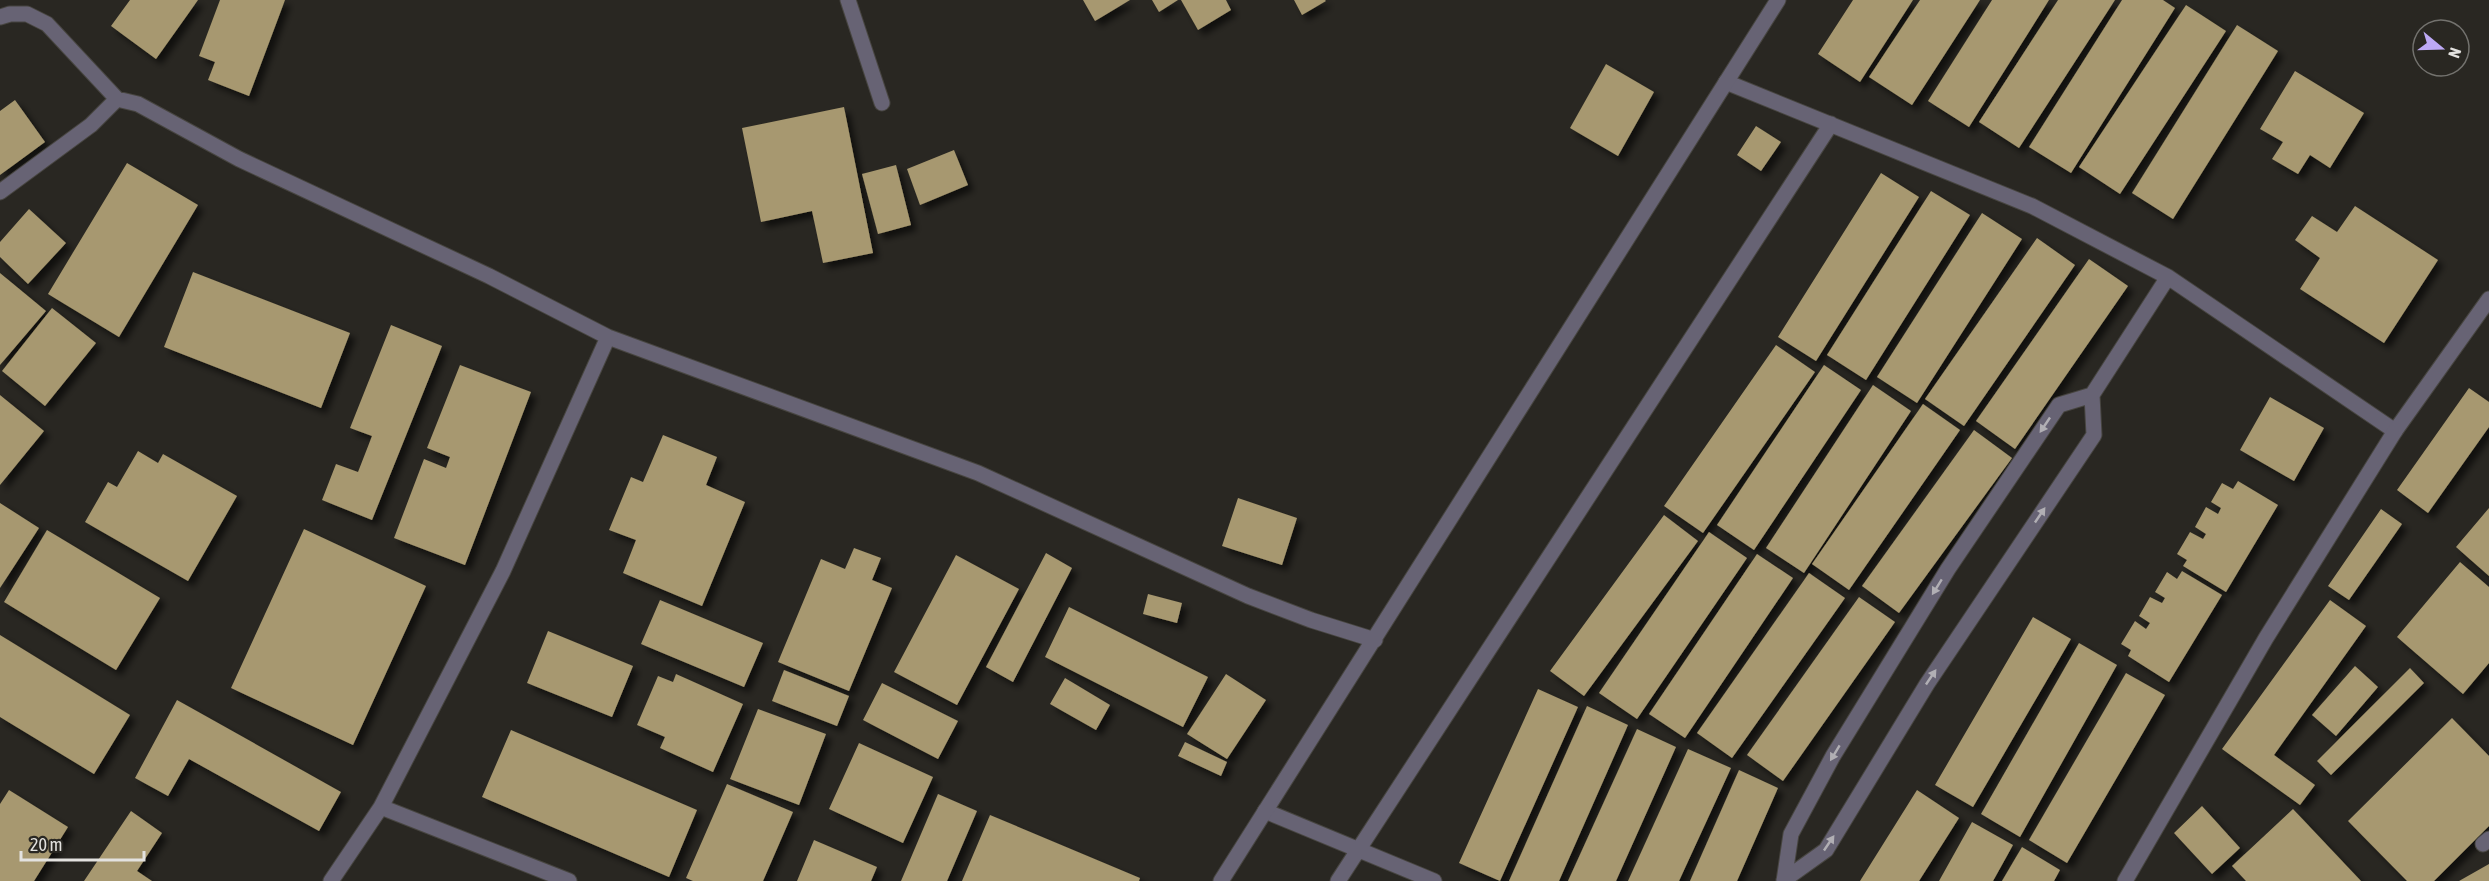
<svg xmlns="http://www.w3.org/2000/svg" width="2489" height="881" viewBox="0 0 2489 881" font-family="'Asap Condensed',sans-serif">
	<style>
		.building { fill: #a7986f; filter: url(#shadow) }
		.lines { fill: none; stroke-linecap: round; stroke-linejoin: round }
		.lane-casing { stroke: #474540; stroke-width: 17 }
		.street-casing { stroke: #474540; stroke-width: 17 }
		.lane { stroke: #676374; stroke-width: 15 }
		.street { stroke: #676374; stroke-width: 15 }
		.oneway { fill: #b1afb4 }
	</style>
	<defs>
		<filter id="shadow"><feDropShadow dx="5.5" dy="5.5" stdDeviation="3" flood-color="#0009"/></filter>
	</defs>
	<rect width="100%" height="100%" fill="#292722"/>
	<path class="building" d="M130,0H198L156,59L111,26Z
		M220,0H285L249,96L208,80L215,62L199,56Z
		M1083,0H1130L1095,21Z
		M1152,0H1178L1159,12Z
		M1181,0H1226L1231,10L1198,30Z
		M1294,0H1325L1326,1L1302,15Z
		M1853,0H1913L1860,82L1818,54Z
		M1920,0H1980L1912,105L1869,77Z
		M1992,0H2049L1969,127L1928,101Z
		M2058,0H2115L2019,148L1979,122Z
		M2122,0H2163L2175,8L2071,173L2029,147Z
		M2186,5L2226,31L2120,194L2079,167Z
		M2237,25L2278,51L2173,219L2132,193Z
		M1606,64L1654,92L1618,156L1570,128Z
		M2295,71L2364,113L2330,168L2310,155L2298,174L2272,159L2283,142L2260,129Z
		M15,100L45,142L0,175V111Z
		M844,107L873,253L823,263L812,211L761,222L742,128Z
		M1756,126L1781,142L1761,171L1737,155Z
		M954,150L968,185L920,205L907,169Z
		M127,163L198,205L119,337L48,294Z
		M896,165L911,225L878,234L862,174Z
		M1881,173L1919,197L1816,361L1778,337Z
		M1931,191L1970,215L1866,380L1827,355Z
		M2355,206L2438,260L2384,343L2300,289L2320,258L2295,240L2312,216L2337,232Z
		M29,209L66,243L28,284L0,257V242Z
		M1982,213L2022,239L1917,403L1877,377Z
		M2037,238L2075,265L1964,426L1925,399Z
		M2089,259L2128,286L2015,449L1976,421Z
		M193,272L350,333L321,408L164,347Z
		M0,273L46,311L0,365Z
		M52,308L96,343L45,406L2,371Z
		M391,325L442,346L372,520L322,500L336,464L358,472L372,436L350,428Z
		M1776,345L1815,372L1703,533L1664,506Z
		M460,365L531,392L465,565L394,538L424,459L446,468L450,457L427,448Z
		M1824,365L1861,390L1754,550L1717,525Z
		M1873,385L1911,411L1804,573L1766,548Z
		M2469,388L2489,402V427L2428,513L2397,490Z
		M0,395L44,431L0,485Z
		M2270,397L2324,428L2294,481L2240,450Z
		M1923,404L1960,430L1849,590L1812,564Z
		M1974,430L2012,458L1899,613L1862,586Z
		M663,435L717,457L706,485L745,502L702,606L623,573L636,540L609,530L631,477L643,482Z
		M138,451L158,463L163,454L237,496L188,581L85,522L108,482L117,487Z
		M2238,481L2278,505L2226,592L2183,566L2187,560L2177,554L2190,532L2203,539L2206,534L2195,527L2206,507L2218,514L2221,508L2211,502L2222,483L2233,489Z
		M1238,498L1297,518L1282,565L1222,546Z
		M0,503L39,528L0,588Z
		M2489,508V576L2456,547Z
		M2381,509L2402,524L2349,600L2328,586Z
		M1664,515L1698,541L1584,696L1550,671Z
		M304,529L426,586L353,745L231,688Z
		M47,530L160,598L116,670L4,602Z
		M1709,532L1747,558L1637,719L1599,693Z
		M854,548L881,558L872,580L892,588L849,691L778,662L821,559L845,569Z
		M1046,553L1072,568L1013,682L986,667Z
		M1757,554L1793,578L1685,738L1649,714Z
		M956,555L1019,589L957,705L894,672Z
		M2460,562L2489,587V663L2463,694L2397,637Z
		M2182,571L2222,595L2169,682L2128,656L2131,650L2121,644L2135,621L2146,629L2150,623L2139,616L2150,597L2162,603L2165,598L2155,592L2167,572L2177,579Z
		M1809,573L1845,598L1732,758L1697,733Z
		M1148,594L1182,603L1177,623L1143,614Z
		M1859,597L1895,622L1783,781L1747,755Z
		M660,600L763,643L744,687L641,644Z
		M2330,600L2366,626L2274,755L2315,785L2300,805L2222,749Z
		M1069,607L1208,677L1183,727L1045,657Z
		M2033,617L2071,639L1973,807L1935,785Z
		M548,631L633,666L612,717L527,683Z
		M0,635L130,715L94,774L0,717Z
		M2079,643L2117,665L2020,837L1981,814Z
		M2355,666L2378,687L2336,736L2312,715Z
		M2410,668L2424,683L2331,775L2317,761Z
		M784,670L849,696L837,726L772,701Z
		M2126,673L2165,695L2067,863L2029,840Z
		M676,674L743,704L713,772L660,748L665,737L637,725L658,676L673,682Z
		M1226,674L1266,700L1227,759L1187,734Z
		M1065,678L1110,705L1096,730L1050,704Z
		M882,683L958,721L938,759L863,720Z
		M1538,689L1578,707L1500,881L1459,863Z
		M177,700L341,792L319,831L189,759L168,796L135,778Z
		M1587,706L1628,725L1559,881H1509Z
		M758,709L826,734L799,805L730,779Z
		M2452,718L2489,756V826L2434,881H2407L2348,821Z
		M1637,729L1676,747L1616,881H1568Z
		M511,730L697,810L669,877L482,797Z
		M1185,742L1227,762L1221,776L1178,756Z
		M859,743L933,777L903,843L829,809Z
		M1688,749L1731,768L1679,881H1628Z
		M1739,770L1778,788L1737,881H1690Z
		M727,784L793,812L763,881H693L686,878Z
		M9,790L68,827L34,881H0V804Z
		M1917,790L1959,818L1919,881H1860Z
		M938,794L977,811L947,881H901Z
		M2202,806L2240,848L2212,874L2174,833Z
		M2293,809L2361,881H2246L2232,866Z
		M131,811L162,833L137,871L152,881H84Z
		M990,815L1140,878L1139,881H962Z
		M1972,822L2013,845L1993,881H1939Z
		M814,840L877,867L871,881H797Z
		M2022,847L2060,870L2054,881H2002Z
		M2489,864V881H2459Z"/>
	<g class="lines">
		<g class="lane-casing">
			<path id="lane" d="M1726,82L2032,206L2168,277L2395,431
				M1265,811L1434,881
				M2483,844L2489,839
				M1784,880L1826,850L1927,684L2094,435L2092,395L2168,277
				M1338,881L1831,124
				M1784,881L1791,834L1833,756L1948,569L2059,405L2092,395"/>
		</g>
		<g class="street-casing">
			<path id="street" d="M848,0L882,103
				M0,17L10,14H27L47,24L117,99L138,104L239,159L489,276L608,337L978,473L1248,596L1311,620L1375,640
				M0,192L91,125L117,99
				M381,807L569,881
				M331,881L381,807L503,571L608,337
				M1221,881L1778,0
				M2125,881L2266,638L2395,431L2489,299"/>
		</g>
		<use href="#lane" class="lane"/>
		<use href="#street" class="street"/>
	</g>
	<defs><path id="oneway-solid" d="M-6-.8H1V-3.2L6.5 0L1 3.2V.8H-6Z" transform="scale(1.5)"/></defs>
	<g class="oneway">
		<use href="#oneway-solid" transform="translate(2045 425) rotate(124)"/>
		<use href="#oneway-solid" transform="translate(2040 515) rotate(-56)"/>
		<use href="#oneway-solid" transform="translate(1937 587) rotate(122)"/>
		<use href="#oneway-solid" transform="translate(1931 677) rotate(-56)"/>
		<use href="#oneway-solid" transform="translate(1835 753) rotate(121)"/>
		<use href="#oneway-solid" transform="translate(1829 843) rotate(-56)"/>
	</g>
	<g transform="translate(2441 48) rotate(109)"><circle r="28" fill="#292722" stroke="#73726e" stroke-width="1.5"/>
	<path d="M0-4.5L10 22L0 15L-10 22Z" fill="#bda9f5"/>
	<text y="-9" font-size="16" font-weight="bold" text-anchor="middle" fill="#e3e2df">N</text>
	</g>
	<path d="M21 851v9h123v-9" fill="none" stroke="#e3e2df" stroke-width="3"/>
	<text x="30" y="851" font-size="18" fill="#e3e2df" stroke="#292722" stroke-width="4.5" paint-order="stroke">20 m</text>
</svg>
